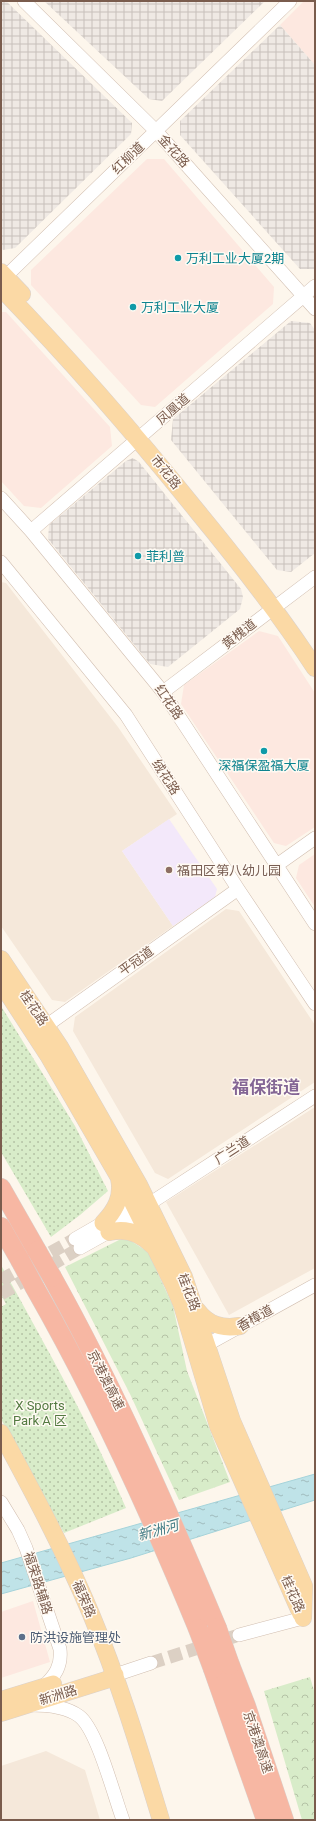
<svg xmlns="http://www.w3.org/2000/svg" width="316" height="1821" viewBox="0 0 316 1821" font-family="Roboto,'Noto Sans SC',sans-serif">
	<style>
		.residential { fill: #f5e8da }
		.commercial { fill: #fde8e0 }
		.industrial { fill: url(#industrial-grid) }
		.education { fill: #f3e8fa }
		.grass { fill: url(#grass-dots) }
		.forest { fill: url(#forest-crowns) }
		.water { fill: url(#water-ripples); stroke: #a5d3da }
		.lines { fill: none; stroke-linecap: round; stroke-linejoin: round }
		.minor-tunnel { stroke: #dcd0c4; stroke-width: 13; stroke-dasharray: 13 6; stroke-linecap: butt }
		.minor-casing { stroke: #d1beb0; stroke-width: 14 }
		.major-casing { stroke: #dad1cd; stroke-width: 18 }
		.highway-casing { stroke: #dad1cd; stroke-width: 20 }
		.minor { stroke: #fff; stroke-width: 13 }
		.major { stroke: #fbd9a5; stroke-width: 17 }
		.highway { stroke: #f7b7a3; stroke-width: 19 }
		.highway-bridge-casing { stroke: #dad1cd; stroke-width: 20; stroke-linecap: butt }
		.highway-bridge { stroke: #f7b7a3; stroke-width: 19 }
		.culture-dot { fill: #0f9aa8; stroke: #fffaf3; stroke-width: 1.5 }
		.education-dot { fill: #8d6e63; stroke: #fffaf3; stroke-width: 1.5 }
		.service-dot { fill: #5c6f8a; stroke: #fffaf3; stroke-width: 1.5 }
		.labels { text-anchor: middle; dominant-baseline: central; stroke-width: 3; stroke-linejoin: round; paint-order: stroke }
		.street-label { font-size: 13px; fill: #7a5c4d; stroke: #fffaf3 }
		.culture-label { font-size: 13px; fill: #0d838f; stroke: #fffaf3; text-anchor: start }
		.education-label { font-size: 13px; fill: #785e54; stroke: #fffaf3; text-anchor: start }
		.park-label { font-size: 13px; fill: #537a41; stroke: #fffaf3 }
		.service-label { font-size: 13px; fill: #4e5e75; stroke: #fffaf3; text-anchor: start }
		.water-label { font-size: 14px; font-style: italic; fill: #437c86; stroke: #fffaf3 }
		.district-label { font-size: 17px; font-weight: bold; fill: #846695; stroke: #fffaf3 }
	</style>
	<defs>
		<pattern id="industrial-grid" width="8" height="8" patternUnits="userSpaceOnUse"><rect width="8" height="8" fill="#efe9e4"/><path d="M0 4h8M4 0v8" fill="none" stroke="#c7c0bb"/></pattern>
		<pattern id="grass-dots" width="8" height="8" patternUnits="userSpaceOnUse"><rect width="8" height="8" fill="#d8ecc9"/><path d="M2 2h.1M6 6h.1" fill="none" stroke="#b4c2a5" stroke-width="1.8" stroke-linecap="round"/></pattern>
		<pattern id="forest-crowns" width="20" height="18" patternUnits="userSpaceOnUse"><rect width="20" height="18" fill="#d8ecc9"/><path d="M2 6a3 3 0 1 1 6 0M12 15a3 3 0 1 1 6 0" fill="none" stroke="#b4c2a5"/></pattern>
		<pattern id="water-ripples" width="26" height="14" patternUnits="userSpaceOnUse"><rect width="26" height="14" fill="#bfe3e8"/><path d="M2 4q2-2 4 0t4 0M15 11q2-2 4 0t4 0" fill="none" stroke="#a0bbbe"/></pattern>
	</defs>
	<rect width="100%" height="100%" fill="#fdf6ec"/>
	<path class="residential" d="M1,582L6,583L118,727L177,814L122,851L173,926L65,1002L52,1000L1,926Z
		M226,909L239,911L315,1025V1082L168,1179L155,1173L73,1031L75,1017Z
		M315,1107V1268L229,1315L166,1202Z
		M46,1751L85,1770L100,1820H1V1766Z"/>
	<path class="commercial" d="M304,1H315V65L280,25Z
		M147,159H164L274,287L273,304L155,407L141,405L31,285V270Z
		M1,312H6L110,427L112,446L41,508L24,506L1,481Z
		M259,631L278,636L315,693V827L286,846L274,843L181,704L184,685Z
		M315,854V907L296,878L299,865Z
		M33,1601L50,1662L1,1678V1612Z"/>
	<path class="industrial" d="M1,1H6L132,123L131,134L15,248L3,250L1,248Z
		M44,1H265L162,101L149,99Z
		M280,25L315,65V269H300L180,135V121Z
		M291,321L310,323L315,330V553L291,572L277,570L171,440L173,419Z
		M133,458L139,462L241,589L243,597L240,609L168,667L150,664L48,539L49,525L126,461Z"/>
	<path class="education" d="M169,819L217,889L215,897L173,926L122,851Z"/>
	<path class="grass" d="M1,1006L75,1126L108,1191L80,1215L51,1237L1,1152Z
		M1,1265C45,1345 90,1424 126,1508L64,1533L1,1419V1307L6,1304L1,1295Z"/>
	<path class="forest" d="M125,1237L148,1252L173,1306L187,1371L230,1482L179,1500L130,1394L65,1267Z
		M310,1677L315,1694V1820H302L264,1691Z"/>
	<path class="water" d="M315,1474V1500L131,1558L1,1594V1563Z"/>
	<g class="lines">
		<path class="minor-tunnel" d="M1,1280L75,1239
			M1,1294L80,1248
			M151,1663L239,1635"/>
		<g class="minor-casing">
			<path id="minor" d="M24,1L156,131L315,309
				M1,281L290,1
				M1,498L31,531L163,692L315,924
				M31,531L315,286
				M1,562L126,715L238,889L315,1004
				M163,692L315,577
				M277,865L315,838
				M39,1031L238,889
				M75,1239L134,1205H143
				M80,1248L139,1215L149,1204L315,1096
				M199,1349L315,1285
				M1,1502L18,1530L26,1548L60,1649C62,1666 55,1676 43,1687
				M239,1635L303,1618
				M115,1675L151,1663
				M31,1705C46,1705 67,1707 79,1716C97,1729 114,1796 123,1820"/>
		</g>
		<g class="major-casing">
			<path id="major" d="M1,272L22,294
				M1,288C70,359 135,434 197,511C239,562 279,613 315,668
				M1,959L60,1047L139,1185L184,1277L232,1421L304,1586L303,1618
				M1,983L48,1055L128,1193L173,1284L182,1305L218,1426L301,1614
				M103,1223C116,1210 123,1196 119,1178
				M109,1232C126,1228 141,1233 153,1246
				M197,1310C208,1325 222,1329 240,1326
				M1,1433C33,1492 65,1552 91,1614C119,1681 140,1751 161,1820
				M1,1700L53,1684
				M1,1713L106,1680L115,1675"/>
		</g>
		<g class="highway-casing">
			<path id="highway" d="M1,1188L37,1251
				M1,1227L20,1260
				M52,1277C115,1390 167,1508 217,1628
				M35,1288C98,1398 150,1512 198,1629
				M230,1665L246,1706L284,1820
				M213,1669L266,1820"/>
		</g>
		<use href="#minor" class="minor"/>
		<use href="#major" class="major"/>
		<use href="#highway" class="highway"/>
		<g class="highway-bridge-casing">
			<path id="highway-bridge" d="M37,1251L52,1277
				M20,1260L35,1288
				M217,1628L230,1665
				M198,1629L213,1669"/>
		</g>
		<use href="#highway-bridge" class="highway-bridge"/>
	</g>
	<g class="culture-dot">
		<circle cx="178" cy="258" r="4"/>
		<circle cx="133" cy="307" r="4"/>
		<circle cx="138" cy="556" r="4"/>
		<circle cx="264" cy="751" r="4"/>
	</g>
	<circle class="education-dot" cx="169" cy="870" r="4"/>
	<circle class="service-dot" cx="22" cy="1637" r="4"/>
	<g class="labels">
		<g class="street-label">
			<text transform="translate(174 151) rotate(48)">金花路</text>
			<text transform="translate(128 158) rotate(-44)">红柳道</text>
			<text transform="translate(173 409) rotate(-41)">凤凰道</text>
			<text transform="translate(166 472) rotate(51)">市花路</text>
			<text transform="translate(239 634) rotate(-38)">黄槐道</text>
			<text transform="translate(169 702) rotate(55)">红花路</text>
			<text transform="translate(166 777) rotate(57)">绒花路</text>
			<text transform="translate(136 961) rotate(-36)">平冠道</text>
			<text transform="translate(34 1008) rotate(56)">桂花路</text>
			<text transform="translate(232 1150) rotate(-33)">广兰道</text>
			<text transform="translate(189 1292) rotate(69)">桂花路</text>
			<text transform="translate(255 1318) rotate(-29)">香樟道</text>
			<text transform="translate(106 1380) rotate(63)">京港澳高速</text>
			<text transform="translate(38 1583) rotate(72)">福荣路辅路</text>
			<text transform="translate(293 1594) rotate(66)">桂花路</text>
			<text transform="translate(84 1599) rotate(67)">福荣路</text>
			<text transform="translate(58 1695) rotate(-17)">新洲路</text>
			<text transform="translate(258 1742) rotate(71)">京港澳高速</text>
		</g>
		<g class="culture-label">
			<text x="186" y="258">万利工业大厦2期</text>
			<text x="141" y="307">万利工业大厦</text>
			<text x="146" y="556">菲利普</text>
			<text x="264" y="765" text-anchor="middle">深福保盈福大厦</text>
		</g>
		<g class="education-label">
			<text x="177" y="870">福田区第八幼儿园</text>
		</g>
		<g class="park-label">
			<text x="40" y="1405">X Sports<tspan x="40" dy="15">Park A 区</tspan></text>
		</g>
		<g class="service-label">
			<text x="30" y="1637">防洪设施管理处</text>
		</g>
		<g class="water-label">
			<text transform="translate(158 1530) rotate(-16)">新洲河</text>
		</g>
		<g class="district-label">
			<text x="266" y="1087">福保街道</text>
		</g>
	</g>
	<rect width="316" height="1821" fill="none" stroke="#7a5c4d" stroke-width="4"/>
</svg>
